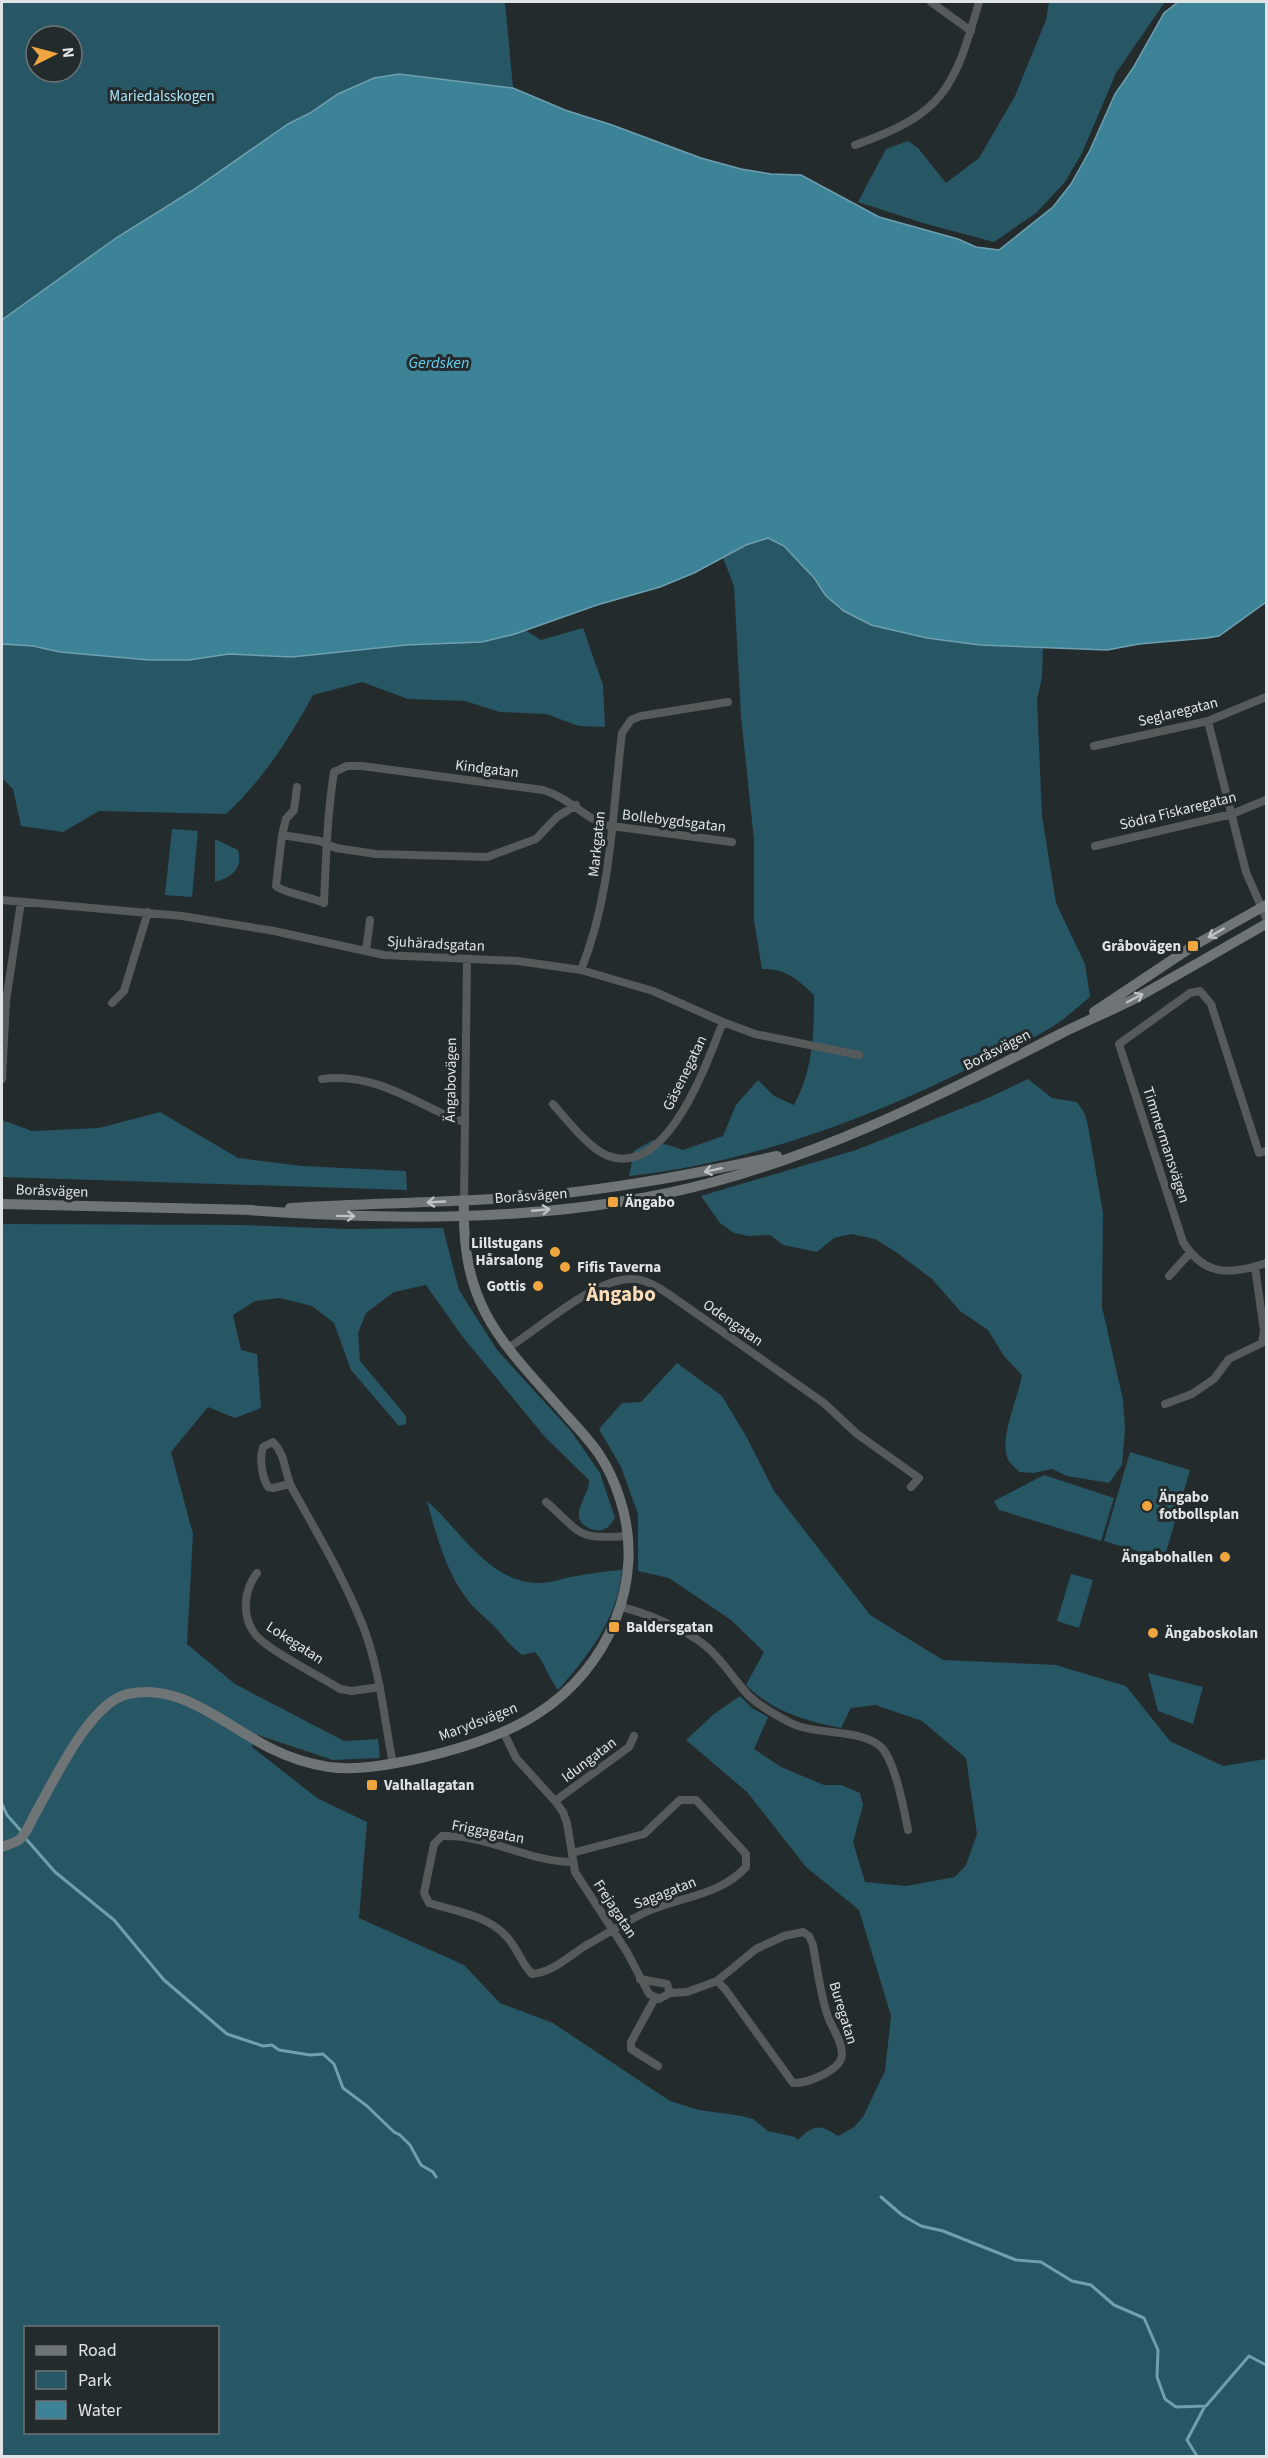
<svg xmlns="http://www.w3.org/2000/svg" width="1268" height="2458" viewBox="0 0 1268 2458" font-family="'Source Sans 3',sans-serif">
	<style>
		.green { fill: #275665; fill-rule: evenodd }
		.water { fill: #3d8398; stroke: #6ea0af; stroke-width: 1.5 }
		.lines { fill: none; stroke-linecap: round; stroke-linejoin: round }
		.stream { stroke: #6ea0af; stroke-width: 3 }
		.street { stroke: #565a5b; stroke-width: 8 }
		.secondary { stroke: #6f7476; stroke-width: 10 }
		.oneway { stroke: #bec2c4 }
		.poi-dot { fill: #f0a63f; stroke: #242b2d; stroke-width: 2 }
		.labels { text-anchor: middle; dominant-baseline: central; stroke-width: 6; stroke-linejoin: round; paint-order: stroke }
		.park-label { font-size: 15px; fill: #abe4f8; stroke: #242b2d }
		.street-label { font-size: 15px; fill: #e0e4e6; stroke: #242b2d }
		.poi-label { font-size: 15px; font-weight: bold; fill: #e0e4e6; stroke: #242b2d; text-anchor: start }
		.water-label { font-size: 16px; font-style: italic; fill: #66ceef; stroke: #242b2d }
		.district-label { font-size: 21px; font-weight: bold; fill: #fcdcb7; stroke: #242b2d }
	</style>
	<rect width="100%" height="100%" fill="#242b2d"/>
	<path class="green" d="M2,2H505L513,88L474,84L310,113L288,124L193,190L156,212L2,320ZM36,36H72V72H36Z
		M1049,2H1165L1116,73L1082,153L1065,182L1036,213L994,242L923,223L858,202L886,149L908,141L918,148L946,183L979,158L1015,96L1046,20Z
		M768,538L784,546L797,558L826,596L871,625L954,642L1043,648L1042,677L1037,699L1042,816L1056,903L1085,964L1090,997C1079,1006 1069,1015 1058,1023C1035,1039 1005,1050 980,1063C871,1118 751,1163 629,1176L634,1151L653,1140L683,1150L723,1136L736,1105L758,1080L774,1096L794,1105C813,1070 814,1034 814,995C797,979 787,969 762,969L754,921V840L741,716L734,586L723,558L746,545Z
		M583,628L603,685L605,727L579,726L546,714L500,712L465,701L408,699L362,682L313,695C290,738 262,781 226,814L99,811L63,832L21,826L13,789L2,778V644L33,646L60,652L149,660H189L229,654L292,657L406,645L482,642L525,630L541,640Z
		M172,829L198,831L192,897L165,895Z
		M215,839L238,850C243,868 233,877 215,882Z
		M1028,1079L1052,1098L1077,1102L1085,1114L1088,1126L1103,1213L1102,1307L1123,1400L1125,1429L1122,1465L1109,1483L1067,1476L1052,1469L1034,1473L1019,1472C1016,1468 1011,1465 1009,1461C997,1442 1019,1396 1022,1375L1004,1356L988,1330L960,1311L932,1279L896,1252L875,1239L851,1234L834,1238L817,1252L783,1245L770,1235L748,1236L734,1233L720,1223L701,1196L856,1150L988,1098Z
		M160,1112L238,1158L302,1166L406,1171L407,1190L2,1177V1120L32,1131L99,1128Z
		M2,1224L244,1225L347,1229L443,1228L459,1290L497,1350L571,1431L600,1473L615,1518C611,1523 609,1529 601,1530C597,1531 591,1530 587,1527C567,1516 590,1495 589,1480L545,1437L462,1336L426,1285L394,1292L366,1313L358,1333L360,1361L406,1416V1424L399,1426L351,1370L334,1323L312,1306L280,1298L255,1301L233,1315L241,1350L257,1354L261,1408L235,1418L208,1407L171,1452L193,1534L187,1644L235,1684L344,1741L378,1739L380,1758L333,1760L258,1735L252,1747L317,1798L367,1822L359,1918L464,1965L500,2003L553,2023L670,2101L699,2110L742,2116L753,2119L768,2131L795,2137L798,2140C814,2124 820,2124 838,2136L854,2127L863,2117L885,2071L891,2016L859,1910L806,1867L747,1792L686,1740L714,1714L740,1696L752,1708L768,1717L754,1749L781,1767L824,1785H841L860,1793L863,1805L853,1842L865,1882L906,1886L955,1877L966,1865L977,1834L966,1758L922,1721L875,1705L851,1708L841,1728C805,1721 772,1711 746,1685L764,1652L731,1620L669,1578L638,1571V1514L621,1467L599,1429L622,1403L641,1402L677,1363L722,1396L747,1438L774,1491L870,1615L943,1660L1056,1665L1126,1686L1170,1741L1223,1766L1266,1759V2456H2ZM26,2328H218V2432H26Z
		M1130,1452L1190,1470L1164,1559L1104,1541Z
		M1044,1475L1114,1498L1101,1541L999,1510L994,1501Z
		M427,1501C461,1530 488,1583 540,1583C550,1583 561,1579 571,1577C588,1574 605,1571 622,1570C618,1618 589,1655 558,1690C548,1677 545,1663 535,1652L522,1655C511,1647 503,1636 493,1625C485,1617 474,1609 467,1599C446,1572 436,1534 427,1501Z
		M1071,1574L1093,1580L1079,1628L1057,1621Z
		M1148,1673L1203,1687L1193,1724L1158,1711Z"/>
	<path class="water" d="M1178,2H1266V602L1219,636L1207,638L1139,644L1107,650L980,645L927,638L871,625L844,611L826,596L814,578L784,546L768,538L746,545L694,573L660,587L597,605L515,634L482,642L406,645L292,657L229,654L189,660H149L60,652L33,646L2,644V320L116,238L193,190L288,124L310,113L338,94L374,78L399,74L513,88L565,110L612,125L701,158L741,169L771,174L801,175L879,217L958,239L976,247L999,250L1053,207L1071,184L1090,150L1115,94L1133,68L1164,13Z"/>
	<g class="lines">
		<path class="stream" d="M2,1804L7,1815L22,1832
			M27,1840L55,1872L114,1920L164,1980L227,2034L263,2046L272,2045L279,2050L310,2055L323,2054L334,2064L343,2088L367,2106L394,2132L400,2135L410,2145L421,2165L433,2172L436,2177
			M881,2197L902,2215L921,2226L943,2231L1016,2260L1041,2262L1072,2281L1091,2285L1114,2305L1144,2318L1158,2350L1157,2377L1165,2399L1176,2407L1206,2406L1249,2356L1266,2365
			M1197,2456L1187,2440L1205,2406"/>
		<path class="street" d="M931,2L971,31
			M855,145C944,114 954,89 979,2
			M1208,721L1246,872L1266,918
			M1094,746L1208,721L1266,697
			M576,805L557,817L536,839L487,857L376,854L336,848L320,841L282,835L276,886C280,891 313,898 324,903C326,859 327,816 334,772L347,766H362L543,790C567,797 582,815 604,825L732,842
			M282,835L286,819L294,810L297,787
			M1095,846L1232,814L1266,800
			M2,900L182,916L274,931L384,955L518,961L581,970L653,991L723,1022L755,1034L859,1055
			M366,951L370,920
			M581,970C612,893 612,814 622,733L631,720L641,716L728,702
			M112,1003L124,991L148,912
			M2,1079L6,1001L21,902
			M322,1079C372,1072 413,1101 456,1120L464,1121
			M553,1104C567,1120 588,1147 606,1155C667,1181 707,1062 723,1022
			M1266,1151L1259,1153L1211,1004L1200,991L1190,993L1119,1044L1183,1242C1205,1277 1231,1275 1266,1263
			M464,1201L467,960
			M1169,1276L1190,1253
			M508,1348C540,1328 595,1278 632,1279C645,1279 656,1286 667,1293L824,1403L857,1434L919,1478L911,1487
			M1165,1404L1192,1394L1214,1379L1229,1359L1262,1343L1264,1331L1255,1267
			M290,1484L273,1488L268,1487C262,1477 259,1458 263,1447L273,1442C286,1455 284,1472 292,1488C317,1533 344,1578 363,1626C380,1670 384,1718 393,1764
			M546,1502C582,1533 575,1540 627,1536
			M257,1573C244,1590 241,1615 255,1634C266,1649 321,1677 340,1689L352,1691L380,1687
			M621,1607C647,1613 687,1630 707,1647C724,1662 734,1680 749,1696C761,1707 777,1716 791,1723C817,1736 863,1728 882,1748C896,1764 904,1810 908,1830
			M503,1731L516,1758L555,1801L563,1812L567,1823L575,1872L627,1952L649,1994L659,1999L670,1993L687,1992L717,1981L756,1949L784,1936L803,1932L809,1936L813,1945C817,1968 820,1991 827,2014C831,2027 842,2040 842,2054C842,2070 807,2084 793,2083L725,1989L717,1981
			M555,1801L629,1747L634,1736
			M572,1853L644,1834L680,1800H696L746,1854V1867C720,1896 678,1897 646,1912C625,1922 605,1935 585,1946C568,1957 553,1972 532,1974C521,1963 517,1947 506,1936C487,1915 455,1911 429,1903L424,1893L434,1844L442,1836C487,1834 528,1862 572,1862
			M640,1979L667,1984L670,1993
			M655,1998L631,2042V2049L658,2066"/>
		<path class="secondary" d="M1094,1012L1193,946L1266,905
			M2,1204L253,1210
			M290,1208C368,1203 447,1203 526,1197C611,1190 694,1174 777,1156
			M246,1210C386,1220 530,1222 668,1193C806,1164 936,1098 1060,1034C1084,1022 1110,1011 1134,999C1178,975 1222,949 1266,924
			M2,1847C7,1845 14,1843 19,1840C26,1835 31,1821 35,1814C54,1781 90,1702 128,1694C181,1682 226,1726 270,1748C288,1757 309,1764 329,1767C358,1771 393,1764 421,1758C460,1749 503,1736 537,1714C608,1669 647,1581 620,1499C608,1461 593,1444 567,1416C501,1341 461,1308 464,1201"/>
	</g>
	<defs><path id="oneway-shaft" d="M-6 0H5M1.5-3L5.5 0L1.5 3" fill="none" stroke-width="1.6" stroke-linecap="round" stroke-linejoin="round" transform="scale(1.5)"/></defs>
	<g class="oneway">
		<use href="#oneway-shaft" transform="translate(1216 933) rotate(150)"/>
		<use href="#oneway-shaft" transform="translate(1135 998) rotate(-28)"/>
		<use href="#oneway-shaft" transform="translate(713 1170) rotate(168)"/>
		<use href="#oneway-shaft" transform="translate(436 1202) rotate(177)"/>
		<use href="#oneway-shaft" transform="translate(541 1210) rotate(-5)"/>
		<use href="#oneway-shaft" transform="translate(346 1216) rotate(1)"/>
	</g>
	<g class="poi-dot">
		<rect x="1187" y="940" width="12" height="12" rx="3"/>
		<rect x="607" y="1196" width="12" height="12" rx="3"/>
		<circle cx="555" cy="1252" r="6"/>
		<circle cx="565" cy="1267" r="6"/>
		<circle cx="538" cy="1286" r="6"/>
		<circle cx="1147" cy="1506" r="6"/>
		<circle cx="1225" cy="1557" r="6"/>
		<rect x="608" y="1621" width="12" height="12" rx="3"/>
		<circle cx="1153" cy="1633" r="6"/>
		<rect x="366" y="1779" width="12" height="12" rx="3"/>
	</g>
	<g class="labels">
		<g class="park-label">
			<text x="162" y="96">Mariedalsskogen</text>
		</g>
		<g class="street-label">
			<text transform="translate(1178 712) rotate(-14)">Seglaregatan</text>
			<text transform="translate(487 769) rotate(7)">Kindgatan</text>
			<text transform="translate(1178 811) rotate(-14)">Södra Fiskaregatan</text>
			<text transform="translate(674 821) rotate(7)">Bollebygdsgatan</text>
			<text transform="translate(597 844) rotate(-84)">Markgatan</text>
			<text transform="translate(436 944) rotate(3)">Sjuhäradsgatan</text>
			<text transform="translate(997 1050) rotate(-27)">Boråsvägen</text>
			<text transform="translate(685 1073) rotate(-64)">Gäsenegatan</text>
			<text transform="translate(451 1080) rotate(-89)">Ängabovägen</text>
			<text transform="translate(1166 1145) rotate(72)">Timmermansvägen</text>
			<text transform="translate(52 1191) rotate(2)">Boråsvägen</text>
			<text transform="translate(531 1196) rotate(-4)">Boråsvägen</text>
			<text transform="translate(733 1323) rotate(35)">Odengatan</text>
			<text transform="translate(295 1643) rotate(33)">Lokegatan</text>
			<text transform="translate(478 1722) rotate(-21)">Marydsvägen</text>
			<text transform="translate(589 1760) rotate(-37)">Idungatan</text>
			<text transform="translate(488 1832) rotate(11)">Friggagatan</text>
			<text transform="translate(665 1893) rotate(-21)">Sagagatan</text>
			<text transform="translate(615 1909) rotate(57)">Frejagatan</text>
			<text transform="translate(843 2013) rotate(73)">Buregatan</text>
		</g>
		<g class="poi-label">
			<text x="1181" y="946" text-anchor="end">Gråbovägen</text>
			<text x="625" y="1202">Ängabo</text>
			<text x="543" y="1243" text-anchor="end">Lillstugans<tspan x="543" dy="17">Hårsalong</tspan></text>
			<text x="577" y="1267">Fifis Taverna</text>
			<text x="526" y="1286" text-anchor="end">Gottis</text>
			<text x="1159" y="1497">Ängabo<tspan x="1159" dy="17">fotbollsplan</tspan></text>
			<text x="1213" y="1557" text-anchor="end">Ängabohallen</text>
			<text x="626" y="1627">Baldersgatan</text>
			<text x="1165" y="1633">Ängaboskolan</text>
			<text x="384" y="1785">Valhallagatan</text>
		</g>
		<g class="water-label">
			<text x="439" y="363">Gerdsken</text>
		</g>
		<g class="district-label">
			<text x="621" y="1294">Ängabo</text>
		</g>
	</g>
	<rect width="1268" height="2458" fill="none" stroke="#e0e4e6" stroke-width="6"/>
	<rect x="24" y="2326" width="195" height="108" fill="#242b2d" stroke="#6f7577" stroke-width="1.5"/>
	<rect x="36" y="2346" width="30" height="9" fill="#6f7476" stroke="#6f7577" stroke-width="1.5"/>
	<text x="78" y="2356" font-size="18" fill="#e0e4e6">Road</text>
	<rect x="36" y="2371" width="30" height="18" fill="#275665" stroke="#6f7577" stroke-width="1.5"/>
	<text x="78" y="2386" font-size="18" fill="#e0e4e6">Park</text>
	<rect x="36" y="2401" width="30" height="18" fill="#3d8398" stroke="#6f7577" stroke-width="1.5"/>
	<text x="78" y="2416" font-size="18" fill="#e0e4e6">Water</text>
	<g transform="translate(54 54) rotate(84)"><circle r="28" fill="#242b2d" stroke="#6f7577" stroke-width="1.5"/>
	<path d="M0-4.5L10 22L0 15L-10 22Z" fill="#f0a63f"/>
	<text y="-9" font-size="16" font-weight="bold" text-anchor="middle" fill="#e0e4e6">N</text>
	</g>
</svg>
